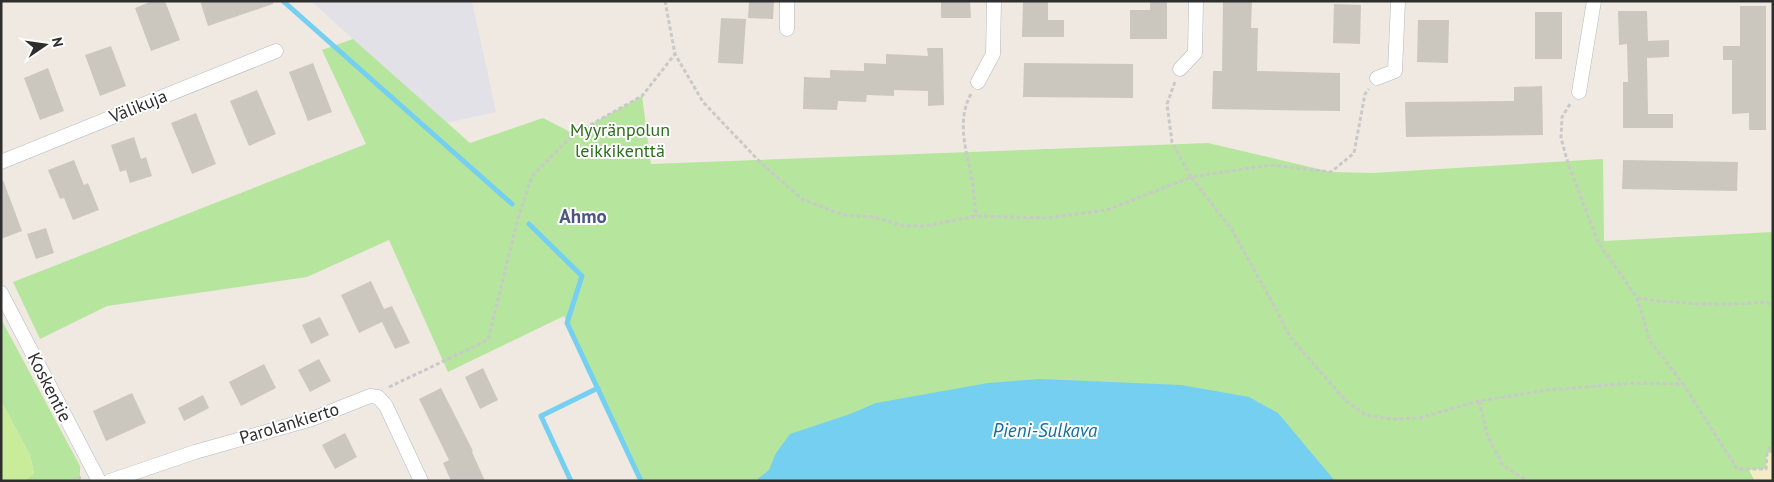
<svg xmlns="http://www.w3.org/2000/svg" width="1774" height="482" viewBox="0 0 1774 482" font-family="'PT Sans',sans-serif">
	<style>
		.industrial { fill: #e3e1e8 }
		.green { fill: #b6e59e }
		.sand { fill: #f3ecc5 }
		.pitch { fill: #c9ec9a }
		.water { fill: #75cff0 }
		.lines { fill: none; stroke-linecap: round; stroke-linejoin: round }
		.stream { stroke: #75cff0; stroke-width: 5 }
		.building { fill: #cbc7bf }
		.street-casing { stroke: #b4b7c1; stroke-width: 15 }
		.path { stroke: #c9c9c9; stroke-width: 3; stroke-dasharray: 4 2.5; stroke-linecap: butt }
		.street { stroke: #fff; stroke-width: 14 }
		.labels { text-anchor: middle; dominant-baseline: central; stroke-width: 4; stroke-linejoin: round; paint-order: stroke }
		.street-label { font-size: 18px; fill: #2e2e2e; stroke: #fff }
		.park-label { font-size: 18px; fill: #2c6e1b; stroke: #fff }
		.neighbourhood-label { font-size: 19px; font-weight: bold; fill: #4d5680; stroke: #fff }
		.water-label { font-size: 19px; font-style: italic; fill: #0d6fa3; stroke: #fff }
	</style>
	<rect width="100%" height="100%" fill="#efe9e1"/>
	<path class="industrial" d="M311,1H472L496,112L446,123Z"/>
	<path class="green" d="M353,39L470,143L543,118L574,134L642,96L651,164L1208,143L1331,172L1373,173L1603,159L1604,241L1773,232V453H1767L1766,469L1749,470L1755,481H641L564,316L448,372L389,240L307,277L107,306L40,339L13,282L366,144L322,50Z
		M1,319L80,466V481H24L34,473L30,455L1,401Z"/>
	<path class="sand" d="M1767,453H1773V481H1755L1749,470L1766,469Z"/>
	<path class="pitch" d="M1,401L30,455L34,474L24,481H1Z"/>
	<path class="water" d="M1040,379L1181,385L1249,397L1278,413L1335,481H755L769,470L776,453L790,434L850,414L876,403L988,383Z"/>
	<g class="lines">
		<path class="stream" d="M283,1L512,204
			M529,224L582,276L567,323L641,481
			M571,481L541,416L598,388"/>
	</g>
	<path class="building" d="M152,1H165L180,40L151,51L135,8Z
		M200,1H273V4L208,26Z
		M749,1H774L773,19L748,18Z
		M941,1H970L971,18H941Z
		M1023,1H1048V20H1064V37H1022Z
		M1150,1H1167V39H1130V10H1150Z
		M1223,1H1252L1251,28H1258L1257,71L1340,73V111L1212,109L1213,71H1222Z
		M1334,4L1361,5L1360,44L1333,43Z
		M1740,6H1766V130H1749V113L1732,114V60H1723V46H1740Z
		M1618,11H1647L1648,41L1669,40V57L1647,58L1648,114H1673V128H1623V82H1628L1627,44L1619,45Z
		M1535,12H1562V59H1535Z
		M721,18L746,19L743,64L718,63Z
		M1418,20H1449L1448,63L1417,62Z
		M111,46L126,86L100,96L85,55Z
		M927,48H943L944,105L928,106V91L894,90V96L867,95L866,102L838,101L837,110L803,109L804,77L830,78V70L864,71V63L886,64V54L928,56Z
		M313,63L332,112L308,121L289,72Z
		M1024,63L1133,64V98L1023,97Z
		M48,68L64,111L40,120L24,78Z
		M1542,86L1543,135L1406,137L1405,102L1514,101V87Z
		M257,90L276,134L249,146L230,101Z
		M196,113L216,164L192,174L171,123Z
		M134,137L141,159L146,157L152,176L130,183L126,170L120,172L111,145Z
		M74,160L84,185L88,183L99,210L73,220L64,198L60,199L48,170Z
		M1623,160L1738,162L1737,191L1622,189Z
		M3,180L22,231L1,239V181Z
		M46,228L54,253L36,259L27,234Z
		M371,281L384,309L392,306L410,343L395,349L382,322L359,333L341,295Z
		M320,317L329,335L311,344L302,325Z
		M319,359L331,381L310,392L298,370Z
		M264,364L276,388L241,406L229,382Z
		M483,368L498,400L480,409L465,377Z
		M441,388L473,451L472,452L485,481H451L443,463L449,460L419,399Z
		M132,393L146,423L106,441L93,411Z
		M203,395L209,408L184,421L178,408Z
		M345,433L357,457L335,469L322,445Z"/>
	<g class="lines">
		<g class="street-casing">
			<path id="street" d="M787,29V1
				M1180,69L1195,53L1196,1
				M1377,78L1395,71L1398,1
				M978,82L993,54L994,1
				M1579,92L1594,1
				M1,162L276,51
				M1,293L99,481
				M110,481L195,452L312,419L370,396L378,397L386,406L421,481"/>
		</g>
		<path class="path" d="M665,1L675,54L703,102L761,163L802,199L843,215L873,217L904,226H925L976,216L1046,218L1107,210L1191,177L1232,230L1272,302L1290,337L1346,401L1366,415L1392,419L1419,418L1479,401L1548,390L1633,383L1683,384L1737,469H1766L1767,453L1773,442
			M1175,82L1167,104L1172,142L1191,177L1270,165L1331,172L1354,153L1365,94L1369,89
			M971,94C955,123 968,155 973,185C974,195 975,205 976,216
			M1570,104L1562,117L1561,138L1568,163L1598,242L1637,298L1650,341L1683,384
			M1637,298C1679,304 1723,306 1766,302L1773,306
			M389,387L488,340L518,218L532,176L574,134L642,96L675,54
			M1479,401L1488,438L1503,465L1527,481
			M72,481L81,477"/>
		<use href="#street" class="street"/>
	</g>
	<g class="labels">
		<g class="street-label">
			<text transform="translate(138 106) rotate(-22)">Välikuja</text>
			<text transform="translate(50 387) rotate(63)">Koskentie</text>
			<text transform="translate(289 423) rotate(-17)">Parolankierto</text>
		</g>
		<g class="park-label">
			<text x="620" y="129">Myyränpolun<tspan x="620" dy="21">leikkikenttä</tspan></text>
		</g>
		<g class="neighbourhood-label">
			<text x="583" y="216">Ahmo</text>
		</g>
		<g class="water-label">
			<text x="1045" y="430">Pieni-Sulkava</text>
		</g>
	</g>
	<rect width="1774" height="482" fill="none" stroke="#2e2e2e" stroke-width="5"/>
	<g transform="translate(45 45) rotate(77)" stroke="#ffffff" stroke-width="4" paint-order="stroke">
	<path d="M0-4L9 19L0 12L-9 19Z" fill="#2e2e2e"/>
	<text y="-8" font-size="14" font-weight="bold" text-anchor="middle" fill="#2e2e2e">N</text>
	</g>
</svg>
